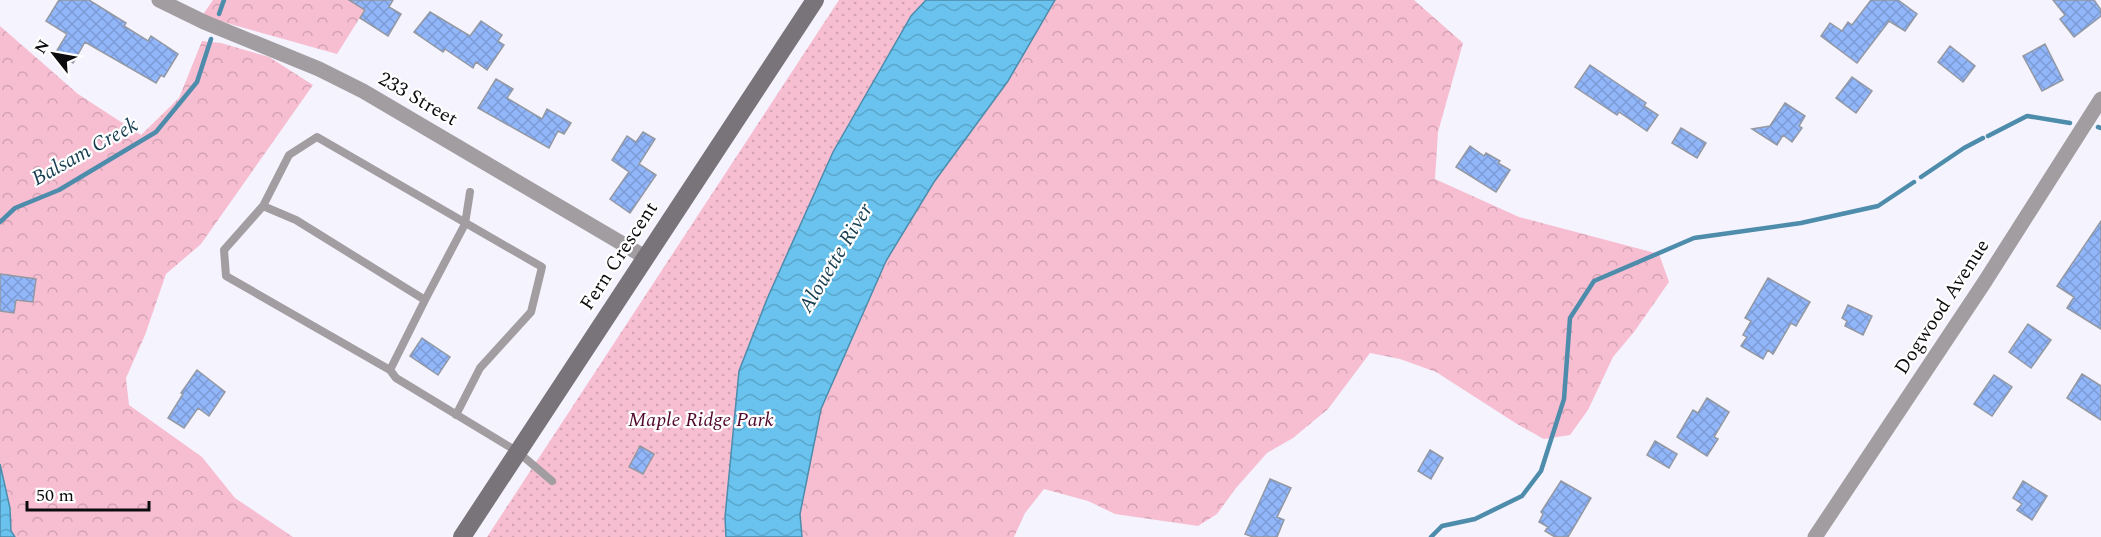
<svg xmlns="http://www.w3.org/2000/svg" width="2101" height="537" viewBox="0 0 2101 537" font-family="Spectral,serif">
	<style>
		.forest { fill: url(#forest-crowns) }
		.park { fill: url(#park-dots) }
		.water { fill: url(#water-waves); stroke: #4d8cab; stroke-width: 1.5 }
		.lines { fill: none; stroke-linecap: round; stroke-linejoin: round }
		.stream { stroke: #4d8cab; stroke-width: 4.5 }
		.building { fill: url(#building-cross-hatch); stroke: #9398a2; stroke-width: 1.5 }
		.lane { stroke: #a19da1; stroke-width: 8 }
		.street { stroke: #a19da1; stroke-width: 15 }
		.secondary { stroke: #797479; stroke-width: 18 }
		.labels { text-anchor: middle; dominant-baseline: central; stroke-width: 4.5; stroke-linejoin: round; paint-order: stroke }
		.street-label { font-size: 20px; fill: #0c0c0f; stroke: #fff }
		.park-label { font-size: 20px; font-style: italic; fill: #50072c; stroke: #fff }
		.water-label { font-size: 21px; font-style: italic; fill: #153d4f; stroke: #fff }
	</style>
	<defs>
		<pattern id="forest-crowns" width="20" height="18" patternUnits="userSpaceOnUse" patternTransform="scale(1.5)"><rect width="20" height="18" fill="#f7bed2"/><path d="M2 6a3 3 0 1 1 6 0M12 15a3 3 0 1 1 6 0" fill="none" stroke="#d3a2b3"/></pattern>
		<pattern id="park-dots" width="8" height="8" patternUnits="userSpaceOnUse" patternTransform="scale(1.5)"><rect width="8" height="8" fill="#f7bed2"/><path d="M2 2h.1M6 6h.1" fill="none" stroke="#d3a2b3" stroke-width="1.8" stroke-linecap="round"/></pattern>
		<pattern id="water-waves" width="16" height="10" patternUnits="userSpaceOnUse" patternTransform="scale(1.5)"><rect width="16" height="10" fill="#69c3ee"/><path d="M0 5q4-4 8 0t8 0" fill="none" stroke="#5aa6cb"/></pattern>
		<pattern id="building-cross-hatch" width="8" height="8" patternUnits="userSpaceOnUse" patternTransform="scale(1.5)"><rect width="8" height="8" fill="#91b6fa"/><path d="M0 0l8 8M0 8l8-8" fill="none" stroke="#7c9bd5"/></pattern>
	</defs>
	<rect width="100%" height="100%" fill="#f5f3fe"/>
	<path class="forest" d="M213,0H371L337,54L202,16Z
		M1055,0H1414L1463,43L1438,132L1435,179L1519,217L1659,254L1669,282L1634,332L1613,357L1588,410L1570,435L1544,439L1517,424L1436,372L1400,359L1370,353L1328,409L1293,438L1267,453L1236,488L1217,514L1198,526L1115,514L1088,501L1044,489L1025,513L1014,537H802L800,514L821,409L886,261L934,182L1008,81Z
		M0,26L78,94L141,135L179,98L202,41L221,43L269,57L313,85L201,244L166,274L145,335L126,378L129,405L202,457L235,498L293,537H15L11,531L10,508L0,463Z"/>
	<path class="park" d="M839,0H1055L1008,81L934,182L886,261L821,409L800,514L802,537H487Z"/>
	<path class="water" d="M926,0H1055L1008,81L934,182L886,261L821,409L800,514L802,537H726L725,517L739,371L767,299L833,152L911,16Z
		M0,464L10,508L11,531L15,537H0Z"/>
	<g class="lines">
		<path class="stream" d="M219,14L224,0
			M2098,127L2101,128
			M1988,136L2027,116L2070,123
			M1921,177L1964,148L1983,138
			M0,222L15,208L59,190L156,132L197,82L211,39
			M1431,537L1442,526L1475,519L1522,496L1541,471L1564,399L1570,318L1594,281L1694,238L1801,223L1878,206L1914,182"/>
	</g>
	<path class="building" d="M59,0H89L126,23L124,26L148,41L151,36L178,54L164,77L161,75L156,83L85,42L73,63L56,52L67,34L46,21Z
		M349,0H393L389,7L401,14L388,36L360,18L365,10Z
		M1871,0H1898L1917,14L1905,31L1889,21L1857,63L1821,36L1830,23L1842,31L1848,22L1852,25Z
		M2053,0H2094L2101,10V16L2074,37L2060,19L2065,15Z
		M430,12L470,36L481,21L502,35L498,41L504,45L487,70L476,62L473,68L445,49L443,52L414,32Z
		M2045,44L2063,80L2042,91L2023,56Z
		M1950,46L1975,66L1963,82L1938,62Z
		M1590,65L1646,103L1644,106L1658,115L1647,131L1619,112L1617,115L1575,87Z
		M1852,77L1872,91L1856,113L1836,98Z
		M496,79L513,89L507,98L542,119L547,109L571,123L564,134L558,131L549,148L478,108Z
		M1785,103L1805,116L1799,126L1802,128L1792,142L1783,135L1777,145L1752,129L1770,126Z
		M1681,128L1706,143L1697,158L1672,143Z
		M643,132L655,139L639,164L656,175L630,213L610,199L629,172L612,160L627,136L636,142Z
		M1470,146L1484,156L1486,153L1500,161L1498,163L1510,170L1496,192L1456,167Z
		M2101,221V329L2067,308L2074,297L2057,286Z
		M0,274L36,279L33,302L16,300L14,313L0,311Z
		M1768,278L1810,302L1796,326L1791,323L1773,354L1768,350L1763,359L1741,346L1747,337L1743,335L1751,321L1745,318Z
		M1848,305L1872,316L1863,335L1845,326L1847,321L1842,318Z
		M2028,324L2051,340L2031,368L2009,352Z
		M422,338L450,357L438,375L410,356Z
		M197,370L225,392L209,416L198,408L184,428L168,418L183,394L181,393Z
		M2082,374L2101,386V420L2067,398Z
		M1994,375L2012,387L1992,416L1974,404Z
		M1707,398L1729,412L1714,437L1718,439L1707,456L1677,437L1693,410L1698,413Z
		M1655,441L1677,454L1669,468L1647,455Z
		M640,446L654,454L643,474L629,467Z
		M1430,450L1443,458L1431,479L1418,471Z
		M1270,479L1291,488L1277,517L1284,520L1277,537H1253L1245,534Z
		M1561,481L1591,498L1568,537H1555L1545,531L1548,527L1539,522L1543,514L1541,512Z
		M2023,481L2047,496L2032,520L2017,510L2022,504L2013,498Z"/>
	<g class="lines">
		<path class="lane" d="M263,206L289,155L317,137L542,267L531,312L480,368L456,415
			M425,300L465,224L470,192
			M390,370L425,300L296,220L263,206L224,250L226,276L390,370L396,378L518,452L552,481"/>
		<path class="street" d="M159,0L204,22L319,69L363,91L645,257
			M1815,537L1984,283L2101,99"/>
		<path class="secondary" d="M462,537L815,0"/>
	</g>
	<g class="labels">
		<g class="street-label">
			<text transform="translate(418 99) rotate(30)">233 Street</text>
			<text transform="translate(619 256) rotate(-57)">Fern Crescent</text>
			<text transform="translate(1942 307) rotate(-57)">Dogwood Avenue</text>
		</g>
		<g class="park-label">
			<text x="701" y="420">Maple Ridge Park</text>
		</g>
		<g class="water-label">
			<text transform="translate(85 152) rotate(-29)">Balsam Creek</text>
			<text transform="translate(836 258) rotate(-59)">Alouette River</text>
		</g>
	</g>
	<g transform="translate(54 54) rotate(301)" stroke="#ffffff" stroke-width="4.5" paint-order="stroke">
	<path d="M0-4.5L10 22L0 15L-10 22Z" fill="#0c0c0f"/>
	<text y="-9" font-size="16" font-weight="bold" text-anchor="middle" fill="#0c0c0f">N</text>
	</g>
	<path d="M27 501v9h122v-9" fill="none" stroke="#0c0c0f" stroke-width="3"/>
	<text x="36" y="501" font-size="18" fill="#0c0c0f" stroke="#ffffff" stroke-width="4.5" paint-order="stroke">50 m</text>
</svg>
